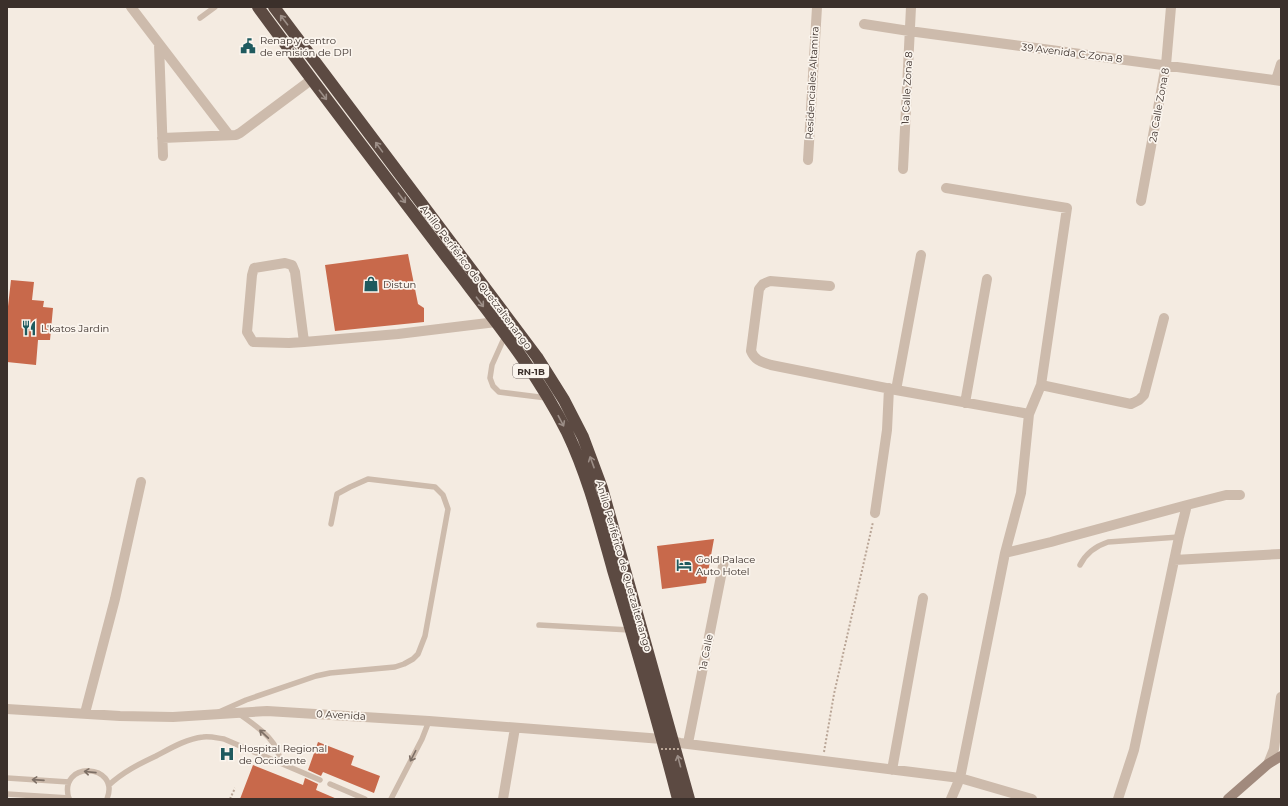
<svg xmlns="http://www.w3.org/2000/svg" width="1288" height="806" viewBox="0 0 1288 806" font-family="Montserrat,sans-serif">
	<style>
		.building { fill: #c8694b }
		.lines { fill: none; stroke-linecap: round; stroke-linejoin: round }
		.path { stroke: #b9a596; stroke-width: 2; stroke-dasharray: 2 2; stroke-linecap: butt }
		.lane { stroke: #cdbbac; stroke-width: 5.5 }
		.street { stroke: #cdbbac; stroke-width: 10 }
		.secondary { stroke: #a18a7d; stroke-width: 10 }
		.highway { stroke: #5c4a42; stroke-width: 12 }
		.path-bridge { stroke: #b9a596; stroke-width: 2; stroke-dasharray: 2 2; stroke-linecap: butt }
		.oneway { stroke: #9c8e87 }
		.oneway2 { stroke: #7d6f65 }
		.labels { text-anchor: middle; dominant-baseline: central; stroke-width: 3.5; stroke-linejoin: round; paint-order: stroke }
		.shield { fill: #fbf5ee; stroke: #756b66; stroke-width: 1 }
		.shield-label { font-size: 9px; font-weight: bold; fill: #3b302b }
		.poi-label { font-size: 10px; fill: #3b302b; stroke: #fbf5ee; text-anchor: start }
		.street-label { font-size: 10px; fill: #3b302b; stroke: #fbf5ee }
	</style>
	<rect width="100%" height="100%" fill="#f4ebe1"/>
	<path class="building" d="M408,254L418,304L424,308V322L335,331L325,265Z
		M11,280L34,282L32,300L44,301L43,307L53,308L50,340H38L36,365L7,362V315Z
		M714,539L706,583L662,589L657,546Z
		M318,742L354,756L351,765L380,776L374,793L323,772L321,776L308,770Z
		M253,765L303,785L305,778L318,784L316,790L337,799H240Z"/>
	<g class="lines">
		<path class="path" d="M824,752L834,694L873,522
			M230,799L235,788"/>
		<path class="lane" d="M200,18L215,7
			M505,336L492,365L490,378L493,386L499,392L547,398
			M1080,565C1086,553 1096,546 1108,542L1179,537
			M539,625L630,630
			M219,712L246,700L316,676L330,673L395,667L404,664L413,659L418,654L425,636L448,509L443,495L435,487L368,479L350,487L337,494L331,524
			M238,713C254,725 280,740 280,763
			M7,778L69,782
			M330,784L365,799
			M109,785C123,772 139,764 156,756C171,748 186,739 203,737C210,736 217,738 224,739L320,780
			M7,794L69,798
			M69,799C57,760 121,763 107,799
			M391,799L422,739L429,721"/>
		<path class="street" d="M131,7L229,135
			M864,24L909,31L1281,81
			M159,44L163,156
			M1276,80L1281,64
			M162,138L236,135L240,133L311,80
			M808,160L817,7
			M903,169L911,7
			M946,188L1067,208L1041,385L1029,414L1021,493L1005,553L960,778L951,799
			M1141,201L1166,65L1171,7
			M830,286L770,281L763,284L759,289L751,351C755,361 762,362 771,365L896,390L1029,414
			M304,342L295,272L292,265L285,263L254,268L252,275L247,332L253,342L289,343L304,342L398,334L496,322
			M1041,385L1131,404L1139,400L1144,395L1164,318
			M896,390L921,255
			M965,403L987,279
			M875,513L887,430L889,388
			M1005,553L1051,542L1065,538L1187,505
			M1174,560L1281,554
			M7,709L120,716L173,717L267,711L429,721L662,739L680,743L960,778L1032,799
			M85,713L115,599L141,482
			M688,743L724,561
			M1268,764L1274,749L1281,697
			M892,770L923,598
			M503,799L515,728
			M1118,799L1134,750L1179,537L1187,505L1226,495H1240"/>
		<path class="secondary" d="M1228,799L1268,764L1281,756"/>
		<path class="highway" d="M258,7C321,93 386,177 451,263C492,317 536,370 567,432C588,476 600,524 613,570C636,646 658,722 678,799
			M274,7L537,357L564,400L583,437L602,488L689,799"/>
		<path class="path-bridge" d="M661,749H679"/>
	</g>
	<defs><path id="oneway-shaft" d="M-6 0H5M1.5-3L5.5 0L1.5 3" fill="none" stroke-width="1.6" stroke-linecap="round" stroke-linejoin="round"/></defs>
	<g class="oneway">
		<use href="#oneway-shaft" transform="translate(284 20) rotate(-127)"/>
		<use href="#oneway-shaft" transform="translate(323 95) rotate(52)"/>
		<use href="#oneway-shaft" transform="translate(379 147) rotate(-126)"/>
		<use href="#oneway-shaft" transform="translate(402 198) rotate(53)"/>
		<use href="#oneway-shaft" transform="translate(480 302) rotate(53)"/>
		<use href="#oneway-shaft" transform="translate(561 421) rotate(62)"/>
		<use href="#oneway-shaft" transform="translate(592 462) rotate(-110)"/>
		<use href="#oneway-shaft" transform="translate(679 761) rotate(-105)"/>
	</g>
	<g class="oneway2">
		<use href="#oneway-shaft" transform="translate(264 734) rotate(-137)"/>
		<use href="#oneway-shaft" transform="translate(413 756) rotate(117)"/>
		<use href="#oneway-shaft" transform="translate(90 772) rotate(-174)"/>
		<use href="#oneway-shaft" transform="translate(38 780) rotate(-176)"/>
	</g>
	<defs>
		<g id="civic-bare" transform="scale(1.2)"><path d="M-.6-6.5H3V-4.5H.6V-3L4-1V1h2V6H-6V1h2V-1L-.6-3ZM-1.2 2.5V6h2.4V2.5Z" fill="#1f5a5e" stroke="#fbf5ee" stroke-width="2.5" paint-order="stroke"/></g>
		<g id="shop-bare" transform="scale(1.2)"><path d="M-5-2.5h2.3a2.7 3.5 0 0 1 5.4 0H5L5.5 6h-11ZM-1.5-2.5h3a1.5 2.3 0 0 0-3 0Z" fill="#1f5a5e" stroke="#fbf5ee" stroke-width="2.5" paint-order="stroke"/></g>
		<g id="restaurant-bare" transform="scale(1.2)"><path d="M-5-6h1v4h1v-4h1v4h1v-4h1v5L-1.5 .5V6h-2V.5L-5-1ZM5-6V6H3V1.5H1.5Q1.5-4 5-6Z" fill="#1f5a5e" stroke="#fbf5ee" stroke-width="2.5" paint-order="stroke"/></g>
		<g id="hotel-bare" transform="scale(1.2)"><path d="M-6-4.5h1.5V1H6V5H4.5V3h-9V5H-6ZM-4 0a1.8 1.8 0 1 1 3.6 0ZM.5 0V-2.5h3Q6-2.5 6 0Z" fill="#1f5a5e" stroke="#fbf5ee" stroke-width="2.5" paint-order="stroke"/></g>
		<g id="hospital-bare" transform="scale(1.2)"><path d="M-5-5h3v3.5h4V-5h3V5h-3V1.5h-4V5h-3Z" fill="#1f5a5e" stroke="#fbf5ee" stroke-width="2.5" paint-order="stroke"/></g>
	</defs>
	<g fill-rule="evenodd">
		<use href="#civic-bare" x="248" y="46"/>
		<use href="#shop-bare" x="371" y="284"/>
		<use href="#restaurant-bare" x="29" y="328"/>
		<use href="#hotel-bare" x="684" y="565"/>
		<use href="#hospital-bare" x="227" y="754"/>
	</g>
	<g class="labels">
		<rect class="shield" x="513" y="364" width="36" height="14" rx="3"/>
		<g class="shield-label">
			<text x="531" y="371">RN-1B</text>
		</g>
		<g class="poi-label">
			<text x="260" y="40">Renap y centro<tspan x="260" dy="12">de emisión de DPI</tspan></text>
			<text x="383" y="284">Distun</text>
			<text x="41" y="328">L'katos Jardin</text>
			<text x="696" y="559">Gold Palace<tspan x="696" dy="12">Auto Hotel</tspan></text>
			<text x="239" y="748">Hospital Regional<tspan x="239" dy="12">de Occidente</tspan></text>
		</g>
		<g class="street-label">
			<text transform="translate(1072 53) rotate(7)">39 Avenida C Zona 8</text>
			<text transform="translate(812 83) rotate(-87)">Residenciales Altamira</text>
			<text transform="translate(907 88) rotate(-87)">1a Calle Zona 8</text>
			<text transform="translate(1159 105) rotate(-80)">2a Calle Zona 8</text>
			<text transform="translate(476 277) rotate(53)">Anillo Periférico de Quetzaltenango</text>
			<text transform="translate(624 566) rotate(74)">Anillo Periférico de Quetzaltenango</text>
			<text transform="translate(706 652) rotate(-79)">1a Calle</text>
			<text transform="translate(341 715) rotate(3)">0 Avenida</text>
		</g>
	</g>
	<rect width="1288" height="806" fill="none" stroke="#3b302b" stroke-width="16"/>
</svg>
